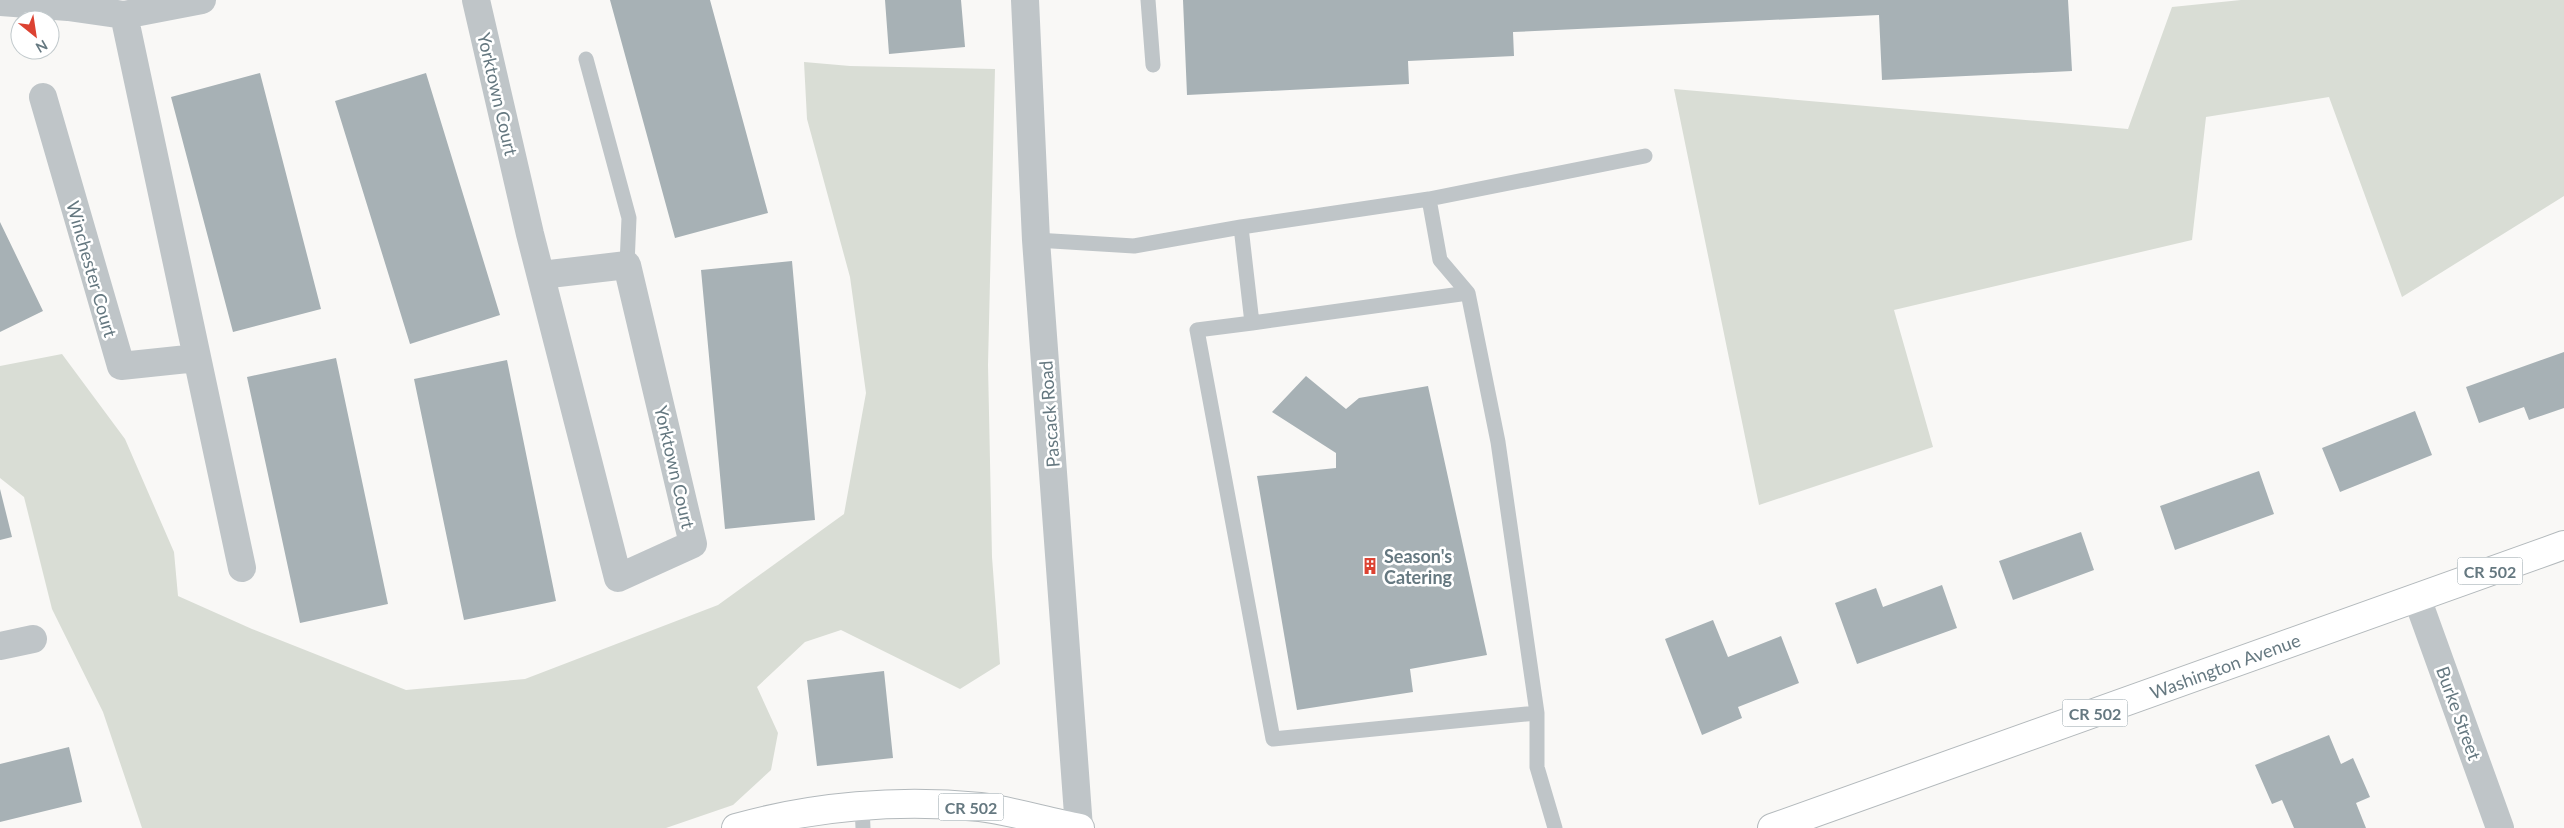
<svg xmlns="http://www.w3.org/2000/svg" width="2564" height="828" viewBox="0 0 2564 828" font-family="Lato,sans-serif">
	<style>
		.green { fill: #d9ddd5 }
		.building { fill: #a7b1b5 }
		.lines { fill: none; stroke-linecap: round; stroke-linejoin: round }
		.primary-casing { stroke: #b3b9bc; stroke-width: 30 }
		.service { stroke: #bfc5c8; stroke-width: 15 }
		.minor { stroke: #bfc5c8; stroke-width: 28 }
		.tertiary { stroke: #bfc5c8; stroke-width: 28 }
		.primary { stroke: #fff; stroke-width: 28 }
		.labels { text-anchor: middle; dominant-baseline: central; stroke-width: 5; stroke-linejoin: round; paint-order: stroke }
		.shield { fill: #fff; stroke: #93a0a6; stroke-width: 1 }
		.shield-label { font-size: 16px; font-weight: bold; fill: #657880 }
		.street-label { font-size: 18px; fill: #657880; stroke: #fff }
		.poi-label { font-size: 18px; font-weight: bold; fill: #657880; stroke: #fff; text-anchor: start }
	</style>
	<rect width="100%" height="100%" fill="#f9f8f6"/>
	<path class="green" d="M2241,0H2564V196L2402,297L2329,97L2206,117L2192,240L1894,310L1933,447L1759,505L1674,89L2128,129L2172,7Z
		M804,62L850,66L995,69L988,365L992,557L1000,664L960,689L841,630L805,642L757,687L778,733L771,770L733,805L666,828H142L103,712L52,609L24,497L0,478V366L62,354L125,439L174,552L178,596L252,629L406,690L525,679L718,605L844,514L866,393L850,277L807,119Z"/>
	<path class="building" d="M610,0H710L768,213L675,238Z
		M885,0H961L965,47L889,54Z
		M1183,0H2068L2072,71L1882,80L1879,15L1513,32L1514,56L1408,61L1409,84L1187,95Z
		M260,73L321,309L233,332L171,97Z
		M426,73L500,315L410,344L335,101Z
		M0,222L43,311L0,332Z
		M792,261L815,520L725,529L701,270Z
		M2564,352V408L2529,420L2524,407L2479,423L2466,387Z
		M336,358L388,604L300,623L247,377Z
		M507,360L556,601L464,620L414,379Z
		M1306,376L1346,409L1359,398L1428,386L1487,655L1410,669L1413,692L1297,710L1257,476L1336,468V453L1272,412Z
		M2415,411L2432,455L2340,492L2322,448Z
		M2259,471L2274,514L2175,550L2160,506Z
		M0,489L12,537L0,540Z
		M2081,532L2094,570L2013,600L1999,561Z
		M1942,585L1957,628L1857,664L1835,603L1876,588L1883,607Z
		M1713,620L1728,657L1781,636L1799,683L1738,707L1742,718L1702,735L1665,639Z
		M884,671L893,758L817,766L807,680Z
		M2329,735L2341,764L2353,758L2370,797L2356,803L2366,828H2294L2282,800L2272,804L2255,765Z
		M69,747L82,802L0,822V764Z"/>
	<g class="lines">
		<g class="primary-casing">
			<path id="primary" d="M736,828C814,806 899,799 980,807C1013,811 1047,822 1080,828
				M1772,828L2564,545"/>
		</g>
		<path class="service" d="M1148,0L1153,65
			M586,59L629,218L627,265
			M1241,227L1429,199
			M1036,240L1134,246L1241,227L1252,323L1468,293L1498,442L1537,713V767L1555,828
			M1468,293L1440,260L1429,199L1645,156
			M1252,323L1197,330L1273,739L1537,713
			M862,806L863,828"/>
		<path class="minor" d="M476,0L530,234L618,578L693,544L627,265L541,275
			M0,2L68,7L124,15L202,0
			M124,15L242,568
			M43,97L121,366L197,358
			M2417,598L2500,828
			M0,646L33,639"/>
		<path class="tertiary" d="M1025,0L1036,240L1079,828"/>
		<use href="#primary" class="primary"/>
	</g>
	<defs>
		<g id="building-bare" transform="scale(1.35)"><path d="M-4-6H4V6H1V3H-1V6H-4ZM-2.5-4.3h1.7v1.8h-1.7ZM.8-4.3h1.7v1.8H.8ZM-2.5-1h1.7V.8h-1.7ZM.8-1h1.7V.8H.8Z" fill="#dc4232" stroke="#fff" stroke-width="2.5" paint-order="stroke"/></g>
	</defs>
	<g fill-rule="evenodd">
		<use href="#building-bare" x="1370" y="566"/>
	</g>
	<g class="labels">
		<g class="shield">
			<rect x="2457.5" y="557.5" width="65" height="27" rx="4"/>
			<rect x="2062.5" y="699.5" width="65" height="27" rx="4"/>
			<rect x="938.5" y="793.5" width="65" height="27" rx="4"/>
		</g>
		<g class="shield-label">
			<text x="2490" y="571">CR 502</text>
			<text x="2095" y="713">CR 502</text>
			<text x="971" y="807">CR 502</text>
		</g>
		<g class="street-label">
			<text transform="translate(498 94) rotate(77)">Yorktown Court</text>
			<text transform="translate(92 269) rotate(74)">Winchester Court</text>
			<text transform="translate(1049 414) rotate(-94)">Pascack Road</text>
			<text transform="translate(675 467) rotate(77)">Yorktown Court</text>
			<text transform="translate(2225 666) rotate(-20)">Washington Avenue</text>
			<text transform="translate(2459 713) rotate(70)">Burke Street</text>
		</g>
		<g class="poi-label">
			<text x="1384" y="556">Season's<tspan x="1384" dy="21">Catering</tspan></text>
		</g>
	</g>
	<g transform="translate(35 35) rotate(150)"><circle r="24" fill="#ffffff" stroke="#c1c9cc"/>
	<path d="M0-4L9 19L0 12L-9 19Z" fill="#dc4232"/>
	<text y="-8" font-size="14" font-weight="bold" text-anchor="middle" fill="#657880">N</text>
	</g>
</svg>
